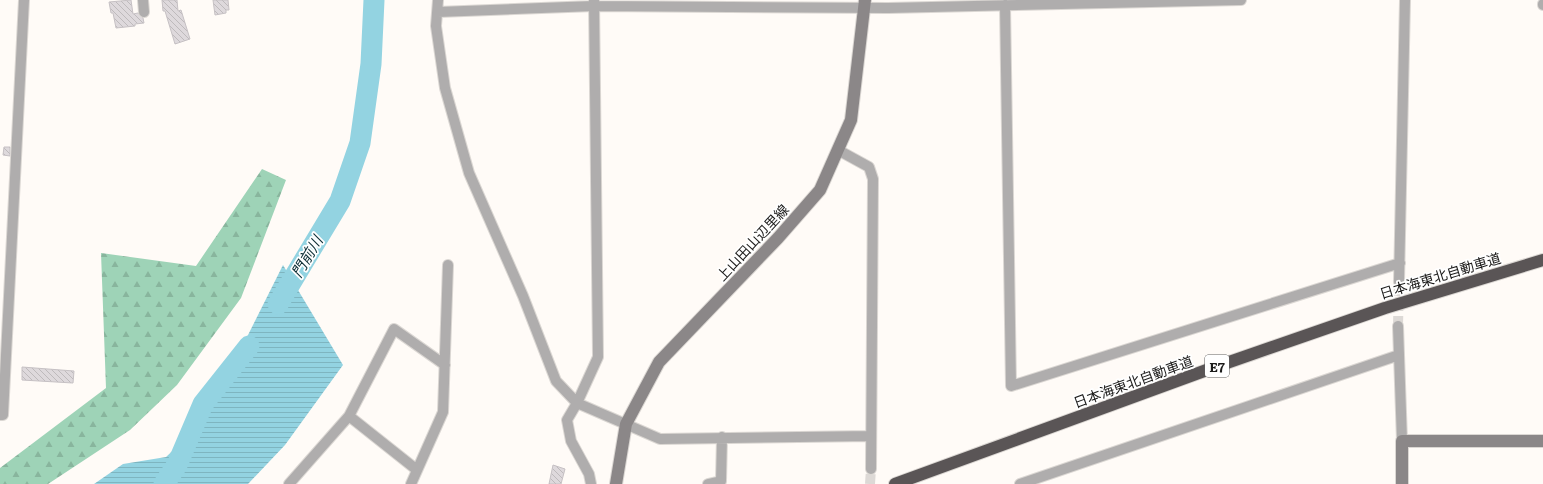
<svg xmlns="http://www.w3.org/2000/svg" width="1543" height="484" viewBox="0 0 1543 484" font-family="Literata,'Noto Sans JP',serif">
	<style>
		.forest { fill: url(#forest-firs) }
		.water { fill: url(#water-rules) }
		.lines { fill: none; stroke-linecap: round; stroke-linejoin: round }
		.river { stroke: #93d3e1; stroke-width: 21 }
		.building { fill: url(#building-back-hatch); stroke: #c6c1c4 }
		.street-tunnel { stroke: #ddd9d6; stroke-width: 10; stroke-dasharray: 10 5; stroke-linecap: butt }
		.street-casing { stroke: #dbd7d3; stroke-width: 12 }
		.secondary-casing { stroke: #dbd7d3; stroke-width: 14 }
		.highway-casing { stroke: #dbd7d3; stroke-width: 14 }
		.street { stroke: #afadad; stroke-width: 10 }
		.secondary { stroke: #8b8788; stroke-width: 12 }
		.highway { stroke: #5a5556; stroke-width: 12 }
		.labels { text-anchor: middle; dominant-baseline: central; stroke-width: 3.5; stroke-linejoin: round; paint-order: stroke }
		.shield { fill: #fff; stroke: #5f5f5e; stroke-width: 1 }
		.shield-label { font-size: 13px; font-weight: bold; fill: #1b1a19 }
		.street-label { font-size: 14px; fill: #1b1a19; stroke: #fff }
		.water-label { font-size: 15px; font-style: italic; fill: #0e2e35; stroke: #fff }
	</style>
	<defs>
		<pattern id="forest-firs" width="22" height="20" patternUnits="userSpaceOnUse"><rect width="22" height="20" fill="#9ed3b7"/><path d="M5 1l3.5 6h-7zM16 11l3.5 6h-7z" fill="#88b59d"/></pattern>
		<pattern id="water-rules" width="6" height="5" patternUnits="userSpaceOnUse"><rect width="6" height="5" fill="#93d3e1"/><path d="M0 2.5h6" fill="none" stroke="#7eb5c0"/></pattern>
		<pattern id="building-back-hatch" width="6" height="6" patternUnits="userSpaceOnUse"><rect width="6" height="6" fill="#ded9dc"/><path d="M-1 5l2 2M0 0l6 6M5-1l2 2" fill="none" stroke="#bebabc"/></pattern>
	</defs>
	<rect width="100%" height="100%" fill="#fffbf7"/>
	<path class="forest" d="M262,169L286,180L241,298L177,385L130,430L48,484H0V468L106,388L101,253L196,266Z"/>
	<path class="water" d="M283,265L343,365L285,445L248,484H94L123,464L166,457L206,419Z"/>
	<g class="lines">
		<path class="river" d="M278,304L340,201L360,143L371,64L374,0
			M164,484L177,465L203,404L249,346"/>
	</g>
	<path class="building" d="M131,0L133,14L138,13L143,18L144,23L135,24V26L116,28L113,13H111L109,2Z
		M162,0H177L178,11L181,10L190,39L175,44L165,11H163Z
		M213,0H228L229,10H226V13L215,15Z
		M4,147H10V156L3,155Z
		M22,367L74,371L73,383L22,380Z
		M553,465L565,469L561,484H549Z"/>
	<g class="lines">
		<path class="street-tunnel" d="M1398,326L1399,282
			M870,484L871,469"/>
		<g class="street-casing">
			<path id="street" d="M143,0L144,12
				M438,0L436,26L445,88L469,173L523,296L556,381L577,403L660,439L871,436
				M1543,4V5
				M1005,5L1011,386L1400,263
				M438,12L594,6L888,8L1241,0
				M838,150L869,167L873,179L871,469
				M1399,282L1405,0
				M1398,326L1402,441
				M0,415H3L24,0
				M349,416L417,470
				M289,484L349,416L394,329L445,365
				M411,484L443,412L448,265
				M591,484L589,474L571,441L567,420L577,403L598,357L594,0
				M708,484L721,481L722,437
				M1020,484L1399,355"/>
		</g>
		<g class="secondary-casing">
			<path id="secondary" d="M616,484L626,424L659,362L778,238L820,190L851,120L865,0
				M1402,484V441H1543"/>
		</g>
		<g class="highway-casing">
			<path id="highway" d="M895,484L1215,367L1385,308L1543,260"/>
		</g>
		<use href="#street" class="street"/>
		<use href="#secondary" class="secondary"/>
		<use href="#highway" class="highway"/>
	</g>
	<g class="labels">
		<rect class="shield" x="1205" y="355" width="24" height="22" rx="3"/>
		<g class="shield-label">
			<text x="1217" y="366">E7</text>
		</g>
		<g class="street-label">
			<text transform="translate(752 242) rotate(-47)">上山田山辺里線</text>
			<text transform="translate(1440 275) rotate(-17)">日本海東北自動車道</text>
			<text transform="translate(1133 381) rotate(-20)">日本海東北自動車道</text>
		</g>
		<g class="water-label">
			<text transform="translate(306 256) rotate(-59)">門前川</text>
		</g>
	</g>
</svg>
